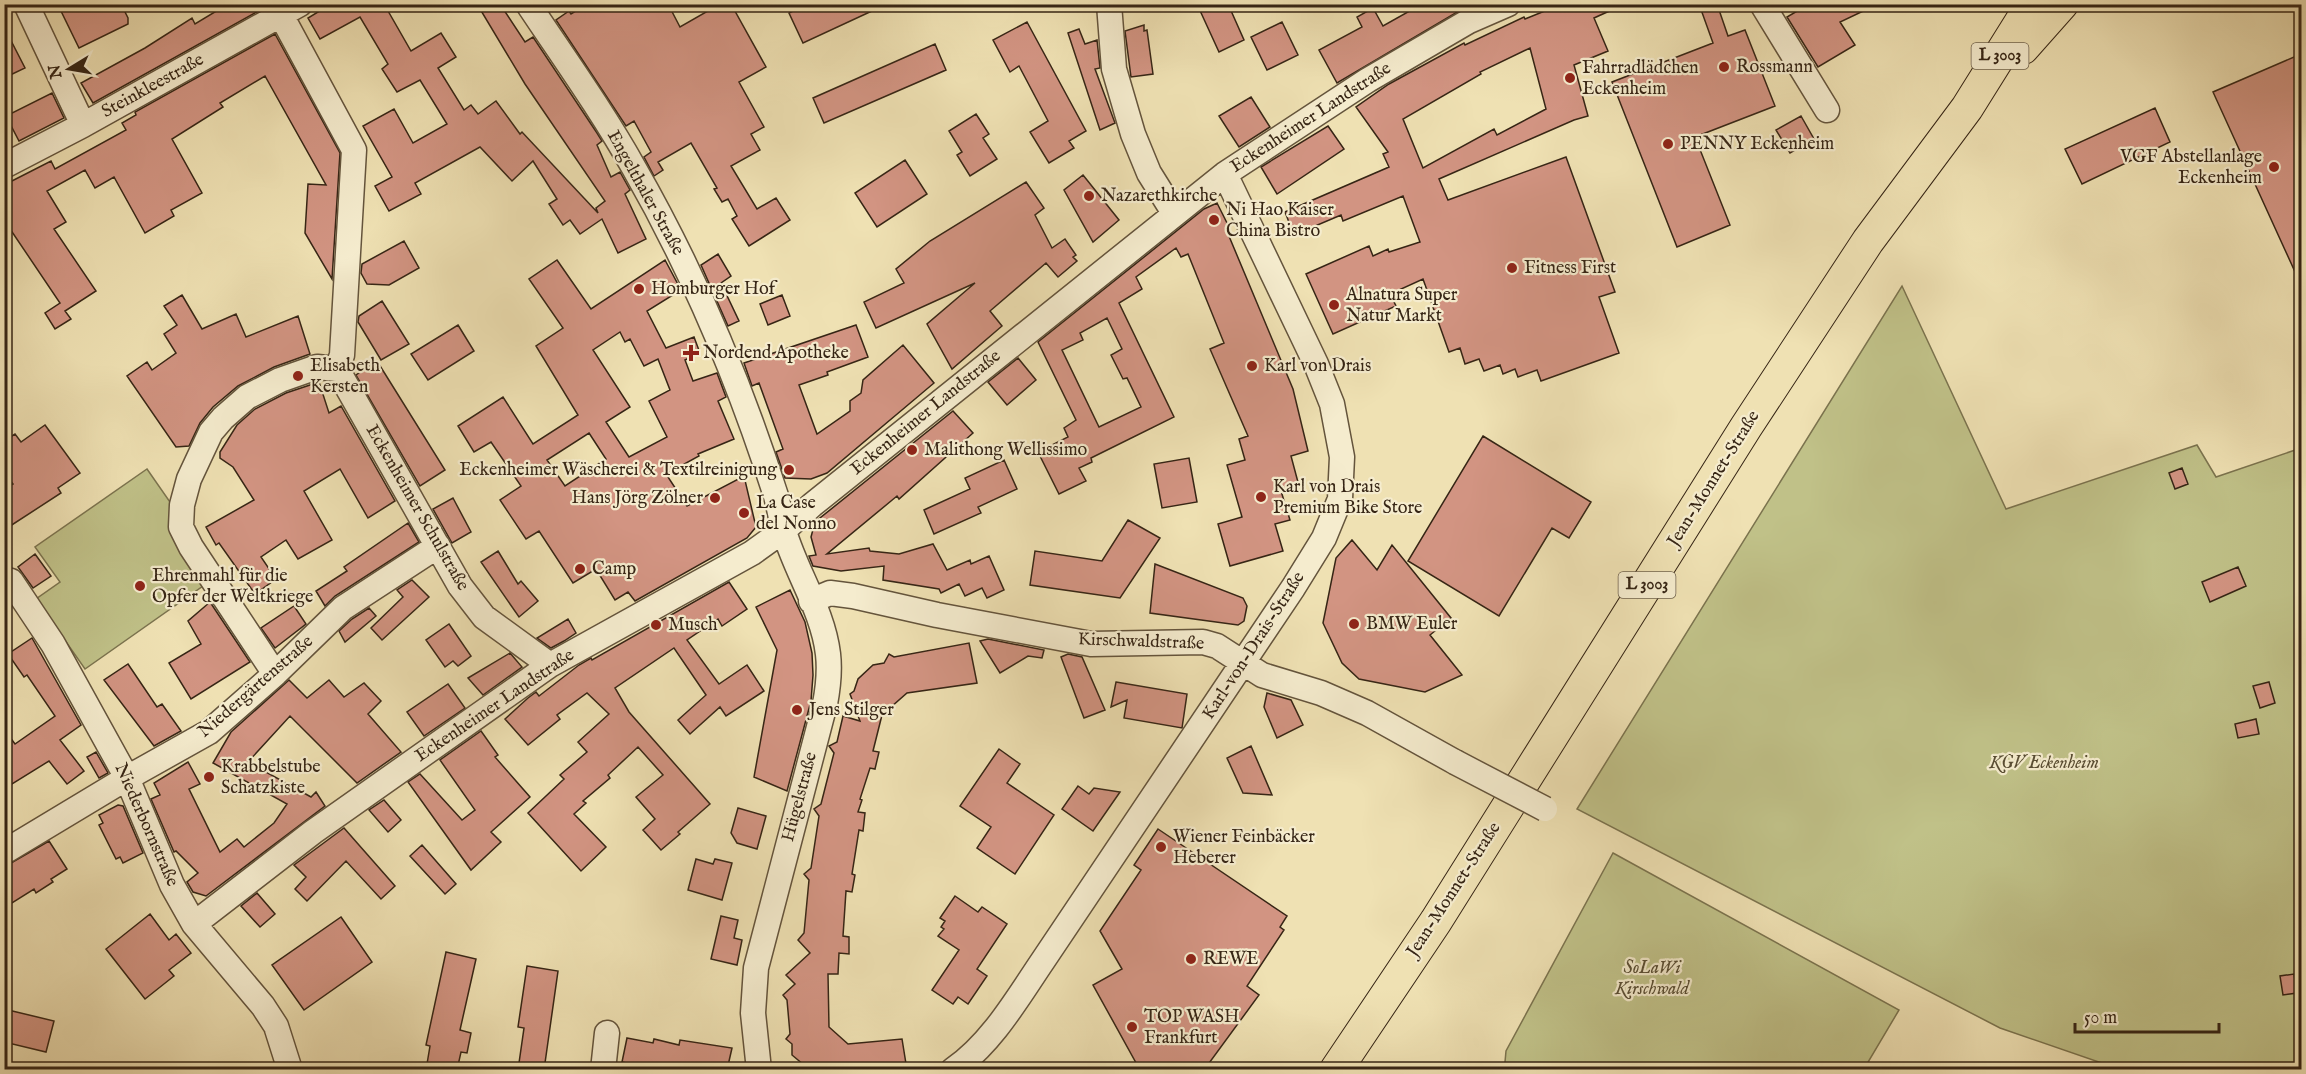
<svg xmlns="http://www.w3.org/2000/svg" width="2306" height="1074" viewBox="0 0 2306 1074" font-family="'IM FELL English',serif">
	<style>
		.green { fill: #c0c188; stroke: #7b734e; stroke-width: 1.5 }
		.building { fill: #d29482; stroke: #362515; stroke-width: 1.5; fill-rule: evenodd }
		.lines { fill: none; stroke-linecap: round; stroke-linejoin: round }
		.minor-casing { stroke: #64543c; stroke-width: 27 }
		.major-casing { stroke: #362515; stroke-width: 34 }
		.minor { stroke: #f5ecce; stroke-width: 24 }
		.major { stroke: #efe1b3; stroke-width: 32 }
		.minor-bridge-casing { stroke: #64543c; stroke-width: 27; stroke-linecap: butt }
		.minor-bridge { stroke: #f5ecce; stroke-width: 24 }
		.poi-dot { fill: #8f2418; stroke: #f5ecce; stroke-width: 2 }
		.labels { text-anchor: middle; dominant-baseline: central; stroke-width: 4.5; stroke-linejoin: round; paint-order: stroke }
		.shield { fill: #f5ecce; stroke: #6f614c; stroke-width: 1.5 }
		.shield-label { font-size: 16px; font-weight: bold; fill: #362515 }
		.poi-label { font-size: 18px; fill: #362515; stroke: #f5ecce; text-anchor: start }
		.street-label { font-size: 18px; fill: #362515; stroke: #f5ecce }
		.park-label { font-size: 18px; font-style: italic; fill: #584c32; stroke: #f5ecce }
	</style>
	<rect width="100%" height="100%" fill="#efe1b3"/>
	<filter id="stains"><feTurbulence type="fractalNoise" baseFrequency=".00333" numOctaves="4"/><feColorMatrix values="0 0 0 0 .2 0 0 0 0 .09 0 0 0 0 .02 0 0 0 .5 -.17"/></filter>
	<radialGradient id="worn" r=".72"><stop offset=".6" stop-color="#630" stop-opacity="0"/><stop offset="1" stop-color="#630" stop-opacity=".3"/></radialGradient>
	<path class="green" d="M1902,286L2006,509L2197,445L2216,477L2301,448V1069H2119L2000,1028L1577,809Z
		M147,469L220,574L85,669L36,599L60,582L35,547Z
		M1613,853L1899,1010L1864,1069H1509L1505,1062L1506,1051Z"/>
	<path class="building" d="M69,4H121L128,18V24L79,48L60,9Z
		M228,4H260L262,9L93,103L81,83L145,48L192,18L195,24Z
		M331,4H384L411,51L441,33L456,57L438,68L464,110L471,105L478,114L496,101L520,134L522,132L598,213L596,208L605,201L525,84L477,4H500L525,42L533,37L597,133L602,141L597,145L611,177L620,172L630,190L625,194L646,239L618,253L602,219L580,234L570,220L563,225L549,204L557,199L533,161L512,181L480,147L415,183L421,194L389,211L375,186L392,177L363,126L394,109L413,143L447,124L420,80L397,92L382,69L388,64L360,17L320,39L308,18Z
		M587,4H668L680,27L720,4H731L766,67L739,82L764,127L751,134L760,150L731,166L757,209L776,198L790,220L749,246L732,219L737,216L728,199L722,202L714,189L717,188L691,143L658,162L663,170L654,176L644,157L651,152L634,121L626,126L556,20L569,11L571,14Z
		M807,4H887L803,43L789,13Z
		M1197,4H1228L1244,40L1219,52Z
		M1422,4H1471L1337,83L1319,50L1362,27L1357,17L1373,8L1383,26Z
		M1562,4H1625L1594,18L1608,51L1574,65L1588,116L1574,120L1439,179L1448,200L1566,157L1615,292L1599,297L1619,353L1541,381L1537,370L1518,377L1515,369L1503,374L1500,365L1484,371L1479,359L1465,364L1460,348L1449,352L1423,279L1390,294L1396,306L1333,334L1306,274L1369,246L1373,256L1388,249L1389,252L1420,242L1403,196L1343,221L1341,215L1294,235L1285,212L1389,167L1383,154L1388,152L1356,107L1389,84L1464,43L1465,45L1524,17L1525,19ZM1530,48L1546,109L1497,135L1494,129L1423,168L1403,119L1481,74L1480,72Z
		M1699,4H1717L1728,36L1745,30L1775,106L1695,137L1730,225L1677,247L1612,82L1713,43Z
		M1809,4H1878L1840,22L1855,45L1818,67L1787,17Z
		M1027,22L1086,131L1069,141L1074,148L1049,163L1030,132L1048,121L1019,66L1010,72L993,40Z
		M1282,22L1298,55L1267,70L1251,37Z
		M1144,25V31L1147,30L1153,74L1131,77L1125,31Z
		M4,27L25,68L4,78Z
		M1079,29L1085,44L1097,40L1100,68L1095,69L1115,123L1100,130L1068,33Z
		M275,34L340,153L332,279L305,233L308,184L326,185L265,76L220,103L223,107L172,139L202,193L171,210L174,216L145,233L114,177L95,188L85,170L47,191L66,222L54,229L96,291L65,311L71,319L55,329L45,313L60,303L4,220V185L51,161L55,169L126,130L122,123L136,115L135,112Z
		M935,44L946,70L824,123L813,98Z
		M2301,54V285L2213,92Z
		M52,93L64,118L19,141L6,116Z
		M1251,97L1270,127L1239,147L1219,116Z
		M2155,108L2170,142L2082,184L2065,149Z
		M976,114L989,134L983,138L997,159L970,176L957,155L962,152L949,131Z
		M1801,116L1814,139L1790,153L1776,130Z
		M1328,126L1344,149L1277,194L1261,167Z
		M905,160L927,194L877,227L855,193Z
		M1083,175L1119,220L1093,242L1064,190Z
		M1026,182L1044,208L1035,215L1052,248L1065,239L1076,255L1073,257L1077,261L1058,277L1046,263L990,311L1002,326L952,369L927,324L975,283L876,328L864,302L904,283L896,269L930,241Z
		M1217,203L1229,227L1226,229L1293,389L1308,451L1291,456L1299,486L1281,491L1290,520L1275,524L1283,551L1230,566L1218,524L1242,517L1227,465L1245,460L1239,439L1248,436L1210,349L1224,343L1188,254L1181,257L1176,248L1136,277L1142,289L1119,303L1174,417L1091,458L1092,462L1079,468L1086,481L1059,494L1038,452L1068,437L1064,428L1076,420L1038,342L1204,209ZM1107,318L1122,349L1111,355L1123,379L1127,378L1141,407L1099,427L1062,350L1083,340L1080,333Z
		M404,241L419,268L389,285L367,284L361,273L362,264Z
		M718,254L731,276L721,283L739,321L728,326L701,265Z
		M557,260L591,309L665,260L681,290L647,311L666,348L694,337L700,353L685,360L693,381L717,373L726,397L718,401L734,439L698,454L699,456L666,474L687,506L744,476L756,527L747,538L635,601L628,592L615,600L596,569L573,583L539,531L526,539L500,500L521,486L491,442L474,452L458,426L503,397L533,444L578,415L536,346L563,328L529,279ZM620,332L625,342L630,339L644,366L658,359L670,390L649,401L667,437L629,457L606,422L630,407L593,350ZM589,433L606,459L565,486L547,460Z
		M182,295L202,329L236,314L246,337L298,316L310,354L274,367L238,386L213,407L200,423L189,446L176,447L127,376L147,362L152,370L176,353L164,334L177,325L164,306Z
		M782,295L790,316L768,325L760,304Z
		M382,301L409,344L381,360L358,322L359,316Z
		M458,325L474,351L428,380L411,354Z
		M856,325L868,357L827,372L828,375L799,385L817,434L850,411V401L861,393L863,380L903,345L934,383L827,473L811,479L785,478L776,452L783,449L759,383L752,386L744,363Z
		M1018,358L1036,380L1007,405L988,382Z
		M377,361L445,470L420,486L356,375Z
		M319,382L329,413L341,406L395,501L368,518L340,469L304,491L332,540L298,559L286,540L261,557L276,579L255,594L219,543L216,545L206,527L254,500L233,467L220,458V452L237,425L255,409L286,393Z
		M953,411L973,433L899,499L897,496L827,554L869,548L870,551L899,554L933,544L947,570L970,560L971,564L989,556L1004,590L987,598L982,588L965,596L959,584L941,593L939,589L883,580L884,566L841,571L813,566L809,556L816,555L811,537L815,522Z
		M45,425L80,473L58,488L61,493L4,530V489L13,484L4,472V441L15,434L21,442Z
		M1483,436L1591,502L1569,538L1552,528L1499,616L1408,561Z
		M1189,458L1197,502L1162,508L1154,464Z
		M1004,460L1017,489L978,507L981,513L934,534L924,510L970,489L965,478Z
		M2182,468L2188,484L2175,489L2169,473Z
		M453,498L471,532L452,543L433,509Z
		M1128,520L1160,538L1120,598L1030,585L1035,551L1102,561Z
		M408,523L419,542L335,596L325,606L316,591L347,571L344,567Z
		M1352,540L1377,570L1392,545L1451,618L1430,635L1462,675L1425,692L1359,679L1342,663L1323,623L1336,558Z
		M498,551L518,584L521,581L538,601L519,617L481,562Z
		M35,554L51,576L33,588L18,567Z
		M1155,564L1243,598L1247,606L1244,621L1238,625L1150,613Z
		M2238,567L2246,586L2210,602L2202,582Z
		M412,580L429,597L382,640L371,628L403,597L397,590Z
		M729,582L747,609L722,626L718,619L687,640L719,684L747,665L764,691L726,716L720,707L690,734L678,720L706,695L674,648L615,688L629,712L710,804L678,832L680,834L661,850L643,830L655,819L636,797L663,775L638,747L608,775L610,778L583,801L586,803L574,814L606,847L581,871L528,813L564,779L560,775L587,752L578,742L609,714L587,693L557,715L560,719L528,745L505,719L528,698L536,692L539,696L579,665L591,658L592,660Z
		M790,590L805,622L812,653L813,675L811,701L787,791L754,777L777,650L756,607Z
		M210,602L250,662L191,699L169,663L201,644L188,621Z
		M294,606L306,624L275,648L261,628Z
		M369,608L376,616L345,642L339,631L352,619Z
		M568,619L576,633L564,641L551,648L537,638Z
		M449,624L471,656L458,666L453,661L445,667L426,640Z
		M32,638L81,725L60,740L84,771L67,784L49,761L4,789V729L15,744L55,716L27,675L24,677L8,654Z
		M988,639L1044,650L1042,658L1028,656L1000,673L980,641Z
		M969,643L977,683L907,693L882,715L873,751L879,752L875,769L870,768L860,799L862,800L858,812L865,813L863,831L859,830L852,874L855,875L852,892L846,891L843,936L849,937V954L839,953L838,974H828L829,1027L848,1044L902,1039L907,1070H810L792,1055V1044L786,1039L790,1034L787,1000L783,995L795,984L786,975L810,953L798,940L804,933L809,880L804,874L811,868L819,816L814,809L821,804L834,753L829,746L837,742L843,716L860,721L850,694L854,691L858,679L873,665L884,663L889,654L894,657Z
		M510,653L522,667L483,695L468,678Z
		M1068,654L1082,657L1105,710L1084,718L1061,657Z
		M128,664L157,707L162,704L181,731L154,746L104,680Z
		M289,680L307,698L329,680L344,697L364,683L381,701L368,714L401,752L357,783L290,716L248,762L311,797L316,792L325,806L206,896L193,892L187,882L198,873L176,851L174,852L151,799L160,795L154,783L188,762L200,784L189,789L220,852L237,839L244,847L274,823L287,804L213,763L231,732Z
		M1116,682L1187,694L1182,728L1124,718L1127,700L1111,707Z
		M2269,682L2275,703L2260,708L2253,686Z
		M448,684L465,708L424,736L407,712Z
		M1267,693L1291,700L1303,725L1277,738L1264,707Z
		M2256,719L2259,734L2238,738L2235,724Z
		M481,731L498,755L495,757L530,797L491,832L501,842L471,870L408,782L420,774L462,820L475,810L440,760Z
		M1251,746L1272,795L1243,793L1227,758Z
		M999,749L1020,764L1007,783L1054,815L1015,874L977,848L991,827L960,806Z
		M96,752L108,773L99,778L87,757Z
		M1078,786L1089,794L1094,788L1120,792L1093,831L1062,809Z
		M384,800L401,820L388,832L369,810Z
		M118,805L123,806L143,853L123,863L120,857L116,859L99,825L103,823L99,815Z
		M738,808L766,816L757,849L737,843L731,833Z
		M344,828L395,886L381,899L346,861L307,901L295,889L306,877L294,865Z
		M1158,829L1287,916L1280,927L1284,930L1247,986L1259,995L1204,1070H1140L1093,985L1122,969L1100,931L1141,870L1134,865Z
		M49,841L67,869L51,879L53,882L36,893L34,889L4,908V867Z
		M422,845L456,884L445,894L410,856Z
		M696,859L713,864L715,859L732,863L722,900L688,890Z
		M257,893L275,914L260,927L241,906Z
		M955,896L978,912L982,907L1007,924L977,969L987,976L968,1004L958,997L953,1004L932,990L959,950L938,936L944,929L941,927L945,921L940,918Z
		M150,914L169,940L176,934L191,953L169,970L174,976L145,999L106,949Z
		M721,916L738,920L734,938L742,940L737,965L711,959Z
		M341,917L372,962L304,1010L272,965Z
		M446,952L476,959L460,1030L471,1033L467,1053L461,1052L457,1070H426L430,1046L426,1045Z
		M527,966L558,971L544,1070H518L524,1028L518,1027Z
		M2294,974L2297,993L2283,995L2280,976Z
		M4,1009L54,1021L46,1052L4,1042Z
		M627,1038L653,1043L654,1039L679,1045L680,1040L732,1048L727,1070H696L675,1065L672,1070L648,1064L647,1068L622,1062Z"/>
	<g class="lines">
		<g class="minor-casing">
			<path id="minor" d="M26,4L83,125
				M528,4C564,58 602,111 634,168C693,271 740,383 776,496C779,507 781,519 784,531C796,572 823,611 828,654C830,671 828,688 825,704L756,968L753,1013L759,1070
				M1109,4L1114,69L1133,134L1149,173L1174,213
				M1762,4L1827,110
				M281,15L354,150L342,355L337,369L460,586L484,617L550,665
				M4,166L83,125L300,4
				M4,579L11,581L53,644L127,778L172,885L194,924L263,1006L276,1026L290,1070
				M811,601L830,593L853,596L937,615L1091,644L1203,642L1217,646L1262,675L1321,693L1367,713L1455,762
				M275,674L191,547L181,527L182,505L189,479L211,432L223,418L247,397L280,380L317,367L337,369
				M4,852L127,778L209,732L275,674L343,608L438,546
				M194,924L313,832L550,665L752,553L784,530L812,505L1225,174L1368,80L1469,21L1508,4
				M603,1070L607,1033
				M953,1070C991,1044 1017,999 1042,962L1293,588L1324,538L1340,499L1342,457L1332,404L1316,364L1225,174"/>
		</g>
		<g class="major-casing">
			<path id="major" d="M2023,48L2062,4
				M1336,1070L1436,921L1746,427L1868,241L1967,108L2032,4"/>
		</g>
		<use href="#minor" class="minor"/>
		<use href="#major" class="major"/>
		<g class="minor-bridge-casing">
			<path id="minor-bridge" d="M1455,762L1545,809"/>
		</g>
		<use href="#minor-bridge" class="minor-bridge"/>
	</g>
	<g class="poi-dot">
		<circle cx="1724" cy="67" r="6"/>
		<circle cx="1570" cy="78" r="6"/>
		<circle cx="1668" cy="144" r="6"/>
		<circle cx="2274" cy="167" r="6"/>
		<circle cx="1089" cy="196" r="6"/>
		<circle cx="1214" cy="220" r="6"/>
		<circle cx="1512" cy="268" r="6"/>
		<circle cx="639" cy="289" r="6"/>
		<circle cx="1334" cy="305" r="6"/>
		<path d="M688 344h6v6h6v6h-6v6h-6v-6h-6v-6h6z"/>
		<circle cx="1252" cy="366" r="6"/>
		<circle cx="298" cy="376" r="6"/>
		<circle cx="912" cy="450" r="6"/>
		<circle cx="789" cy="470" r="6"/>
		<circle cx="1261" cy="497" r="6"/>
		<circle cx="715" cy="498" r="6"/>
		<circle cx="744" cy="513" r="6"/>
		<circle cx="580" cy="569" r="6"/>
		<circle cx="140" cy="586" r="6"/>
		<circle cx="1354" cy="624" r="6"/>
		<circle cx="656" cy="625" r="6"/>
		<circle cx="797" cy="710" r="6"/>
		<circle cx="209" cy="777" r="6"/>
		<circle cx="1161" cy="847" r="6"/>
		<circle cx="1191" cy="959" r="6"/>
		<circle cx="1132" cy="1027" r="6"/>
	</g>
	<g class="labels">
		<g class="shield">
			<rect x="1971.5" y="43" width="57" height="26" rx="4.5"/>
			<rect x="1618.5" y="572" width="57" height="26" rx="4.5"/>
		</g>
		<g class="shield-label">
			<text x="2000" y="56">L 3003</text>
			<text x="1647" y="585">L 3003</text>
		</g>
		<g class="poi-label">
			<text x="1736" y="67">Rossmann</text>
			<text x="1582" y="68">Fahrradlädchen<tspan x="1582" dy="21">Eckenheim</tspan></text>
			<text x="1680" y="144">PENNY Eckenheim</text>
			<text x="2262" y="157" text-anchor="end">VGF Abstellanlage<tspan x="2262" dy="21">Eckenheim</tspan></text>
			<text x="1101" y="196">Nazarethkirche</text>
			<text x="1226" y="210">Ni Hao Kaiser<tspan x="1226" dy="21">China Bistro</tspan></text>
			<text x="1524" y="268">Fitness First</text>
			<text x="651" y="289">Homburger Hof</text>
			<text x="1346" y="295">Alnatura Super<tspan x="1346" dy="21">Natur Markt</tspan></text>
			<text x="703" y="353">Nordend Apotheke</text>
			<text x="310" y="366">Elisabeth<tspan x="310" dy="21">Kersten</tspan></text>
			<text x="1264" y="366">Karl von Drais</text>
			<text x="924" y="450">Malithong Wellissimo</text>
			<text x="777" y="470" text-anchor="end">Eckenheimer Wäscherei &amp; Textilreinigung</text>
			<text x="1273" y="487">Karl von Drais<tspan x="1273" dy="21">Premium Bike Store</tspan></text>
			<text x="703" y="498" text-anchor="end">Hans Jörg Zölner</text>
			<text x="756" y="503">La Case<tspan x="756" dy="21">del Nonno</tspan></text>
			<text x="592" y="569">Camp</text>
			<text x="152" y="576">Ehrenmahl für die<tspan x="152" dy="21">Opfer der Weltkriege</tspan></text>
			<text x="1366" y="624">BMW Euler</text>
			<text x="668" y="625">Musch</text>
			<text x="809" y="710">Jens Stilger</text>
			<text x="221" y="767">Krabbelstube<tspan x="221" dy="21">Schatzkiste</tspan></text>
			<text x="1173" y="837">Wiener Feinbäcker<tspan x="1173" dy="21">Heberer</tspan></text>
			<text x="1203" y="959">REWE</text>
			<text x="1144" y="1017">TOP WASH<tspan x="1144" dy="21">Frankfurt</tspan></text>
		</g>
		<g class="street-label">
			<text transform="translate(153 86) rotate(-29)">Steinkleestraße</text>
			<text transform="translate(1311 118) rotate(-33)">Eckenheimer Landstraße</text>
			<text transform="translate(645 193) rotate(61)">Engelthaler Straße</text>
			<text transform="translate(926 413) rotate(-39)">Eckenheimer Landstraße</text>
			<text transform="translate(1714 479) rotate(-58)">Jean-Monnet-Straße</text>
			<text transform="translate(417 508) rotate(60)">Eckenheimer Schulstraße</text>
			<text transform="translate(1141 642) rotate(2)">Kirschwaldstraße</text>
			<text transform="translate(1254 646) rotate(-57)">Karl-von-Drais-Straße</text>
			<text transform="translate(256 687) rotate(-41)">Niedergärtenstraße</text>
			<text transform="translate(495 706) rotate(-34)">Eckenheimer Landstraße</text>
			<text transform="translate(800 797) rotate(-75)">Hügelstraße</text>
			<text transform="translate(146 825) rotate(66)">Niederbornstraße</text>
			<text transform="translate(1454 890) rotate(-57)">Jean-Monnet-Straße</text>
		</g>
		<g class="park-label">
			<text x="2044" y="763">KGV Eckenheim</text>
			<text x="1652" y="968">SoLaWi<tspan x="1652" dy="21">Kirschwald</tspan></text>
		</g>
	</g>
	<rect width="2306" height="1074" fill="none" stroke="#efe1b3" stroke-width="24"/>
	<rect x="6" y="6" width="2294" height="1062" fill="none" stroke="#362515" stroke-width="3"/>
	<rect x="12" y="12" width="2282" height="1050" fill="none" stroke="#362515" stroke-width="1.5"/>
	<g transform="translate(69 69) rotate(259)" stroke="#f5ecce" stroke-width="4.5" paint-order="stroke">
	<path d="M0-4.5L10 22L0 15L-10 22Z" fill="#362515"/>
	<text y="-9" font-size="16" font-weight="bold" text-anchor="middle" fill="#362515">N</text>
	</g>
	<path d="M2075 1023v9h144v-9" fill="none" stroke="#362515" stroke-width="3"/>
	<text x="2084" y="1023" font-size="18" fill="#362515" stroke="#f5ecce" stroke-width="4.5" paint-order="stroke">50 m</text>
	<rect width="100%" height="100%" filter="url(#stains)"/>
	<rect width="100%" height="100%" fill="url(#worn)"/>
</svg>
